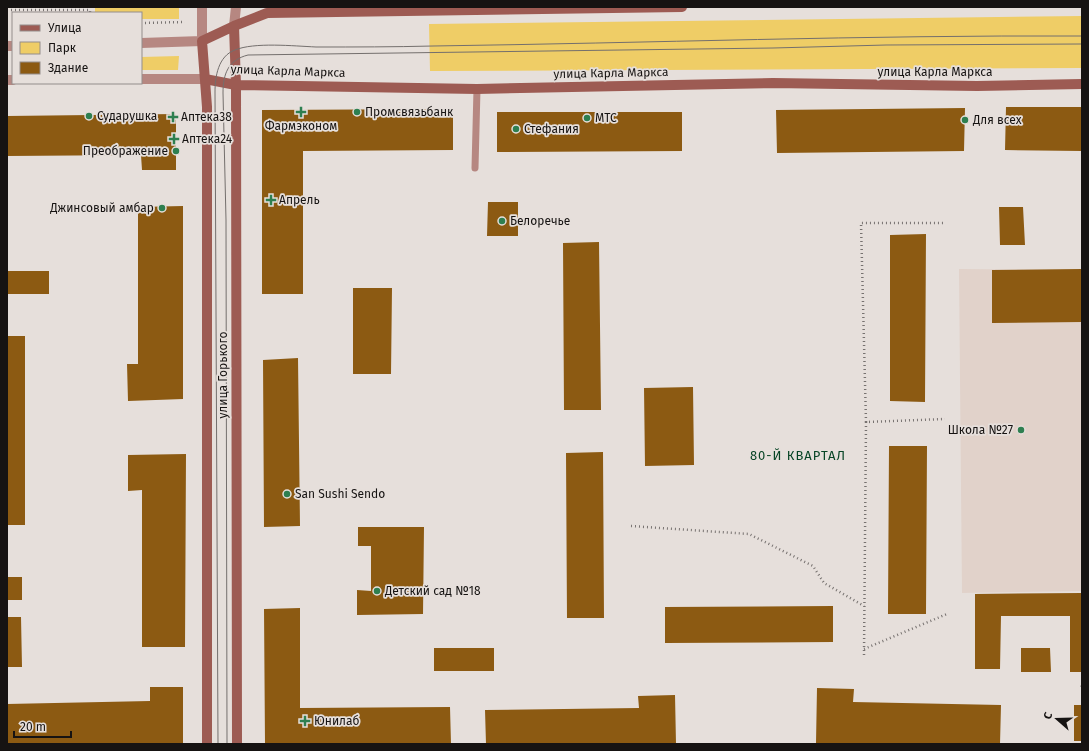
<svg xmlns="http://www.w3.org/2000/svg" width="1089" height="751" viewBox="0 0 1089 751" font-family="'Fira Sans',sans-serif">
  <rect width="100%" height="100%" fill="#e6dfdb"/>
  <!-- built -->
  <path fill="#e1d2ca" d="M 959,269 L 1082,270 L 1082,591 L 962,593 Z"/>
  <!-- green -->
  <path fill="#efcd66" d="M 95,7 L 179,7 L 179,19 L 141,19 L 141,13 L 95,13 Z
    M 1082,16 L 1082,68 L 430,71 L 429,24 Z
    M 179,56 L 178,70 L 141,70 L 141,57 Z"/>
  <!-- building -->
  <path fill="#8c5a12" d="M 1006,107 L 1082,107 L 1082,151 L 1005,150 Z
    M 965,108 L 964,151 L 777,153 L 776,110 Z
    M 453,109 L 453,150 L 303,151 L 303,294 L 262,294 L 262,110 Z
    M 497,112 L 682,112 L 682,151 L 497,152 Z
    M 176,114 L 176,170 L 142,170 L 141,155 L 7,156 L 7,116 Z
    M 488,202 L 518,202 L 518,236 L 487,236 Z
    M 183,206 L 183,399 L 128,401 L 127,364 L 138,364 L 138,207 Z
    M 999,207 L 1023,207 L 1025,245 L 1000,245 Z
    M 926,234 L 925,402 L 890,401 L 890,235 Z
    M 599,242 L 601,410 L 564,410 L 563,243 Z
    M 1082,269 L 1082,322 L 992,323 L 992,270 Z
    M 7,271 L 49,271 L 49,294 L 7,294 Z
    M 353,288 L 392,288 L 391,374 L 353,374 Z
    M 7,336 L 25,336 L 25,525 L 7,525 Z
    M 298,358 L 300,526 L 264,527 L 263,360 Z
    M 693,387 L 694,465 L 645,466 L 644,388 Z
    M 889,446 L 927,446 L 926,614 L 888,614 Z
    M 603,452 L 604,618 L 567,618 L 566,453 Z
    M 186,454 L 185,647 L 142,647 L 142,490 L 128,491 L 128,455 Z
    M 358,527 L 424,527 L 423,614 L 357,615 L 357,590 L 371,591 L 371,546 L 358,546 Z
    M 7,577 L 22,577 L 22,600 L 7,600 Z
    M 1082,593 L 1082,672 L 1070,672 L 1070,616 L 1001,616 L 1000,669 L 975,669 L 975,594 Z
    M 833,606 L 833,642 L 665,643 L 665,607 Z
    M 300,608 L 300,708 L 450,707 L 451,744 L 265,744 L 264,609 Z
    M 7,617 L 21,617 L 22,667 L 7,667 Z
    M 434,648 L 494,648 L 494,671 L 434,671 Z
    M 1021,648 L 1050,648 L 1051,672 L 1021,672 Z
    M 150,687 L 183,687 L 183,744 L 7,744 L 7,704 L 150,701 Z
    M 817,688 L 854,689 L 853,702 L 1001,705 L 1000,744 L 816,743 Z
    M 675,695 L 676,744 L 486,744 L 485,710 L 639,708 L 638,696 Z
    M 1074,705 L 1082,705 L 1082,741 L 1074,741 Z"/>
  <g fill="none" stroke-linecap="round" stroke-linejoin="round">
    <!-- path -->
    <path stroke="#777270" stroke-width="2.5" stroke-dasharray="1 3" stroke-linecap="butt" d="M 7,10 L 90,10 L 90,13
      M 141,23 L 185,22
      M 866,422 L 861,223 L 943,223
      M 631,526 L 749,534 L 813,566 L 824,583 L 864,606
      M 864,649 L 947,614
      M 864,655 L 866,422 L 945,419
      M 1081,687 L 1082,686"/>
    <!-- service -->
    <path stroke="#b68781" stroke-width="7" d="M 475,168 L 477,89"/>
    <!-- tertiary -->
    <path stroke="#b68781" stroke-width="10" d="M 234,26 L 236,7
      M 141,43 L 202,41 L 202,7
      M 7,46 L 13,46
      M 141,79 L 205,79
      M 7,80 L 13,80"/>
    <!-- secondary -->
    <path stroke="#9d5b53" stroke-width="10" d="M 234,26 L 236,85 L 237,744
      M 205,79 L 236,85 L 477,89 L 773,83 L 977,86 L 1082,84
      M 207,744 L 207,107 L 202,41 L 234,26 L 267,13 L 682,7"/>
    <!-- tram -->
    <path stroke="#746f6d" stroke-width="1" d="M 218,744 L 215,92 C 215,77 218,56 235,50 C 254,42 294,46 316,47 C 355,47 394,47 433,46 C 649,43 866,35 1082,36
      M 227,744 L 226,220 L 223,93 C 223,74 228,60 248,55 L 773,48 L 886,45 L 1082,44"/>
  </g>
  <!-- markers -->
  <g fill="#2e7f50" stroke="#e6dfdb" stroke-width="1.5">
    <path d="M299 106h4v4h4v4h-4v4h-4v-4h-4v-4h4z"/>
    <circle cx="357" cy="112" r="4"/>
    <circle cx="89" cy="116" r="4"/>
    <path d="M171 111h4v4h4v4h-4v4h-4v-4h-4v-4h4z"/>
    <circle cx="587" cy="118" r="4"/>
    <circle cx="965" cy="120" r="4"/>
    <circle cx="516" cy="129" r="4"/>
    <path d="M172 133h4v4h4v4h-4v4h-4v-4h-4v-4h4z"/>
    <circle cx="176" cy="151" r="4"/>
    <path d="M269 194h4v4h4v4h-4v4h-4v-4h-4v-4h4z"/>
    <circle cx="162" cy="208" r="4"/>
    <circle cx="502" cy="221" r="4"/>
    <circle cx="1021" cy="430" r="4"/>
    <circle cx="287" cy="494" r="4"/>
    <circle cx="377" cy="591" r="4"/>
    <path d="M303 715h4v4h4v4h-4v4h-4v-4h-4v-4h4z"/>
  </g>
  <g text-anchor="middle" stroke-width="3.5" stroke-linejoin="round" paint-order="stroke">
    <!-- street labels -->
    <g font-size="12" fill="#161312" stroke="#e6dfdb">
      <text transform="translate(288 71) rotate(2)" y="4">улица Карла Маркса</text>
      <text x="935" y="76">улица Карла Маркса</text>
      <text transform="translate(611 73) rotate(-1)" y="4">улица Карла Маркса</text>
      <text transform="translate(223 375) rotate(-90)" y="4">улица Горького</text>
    </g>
    <!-- poi labels -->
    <g font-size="12" fill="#161312" stroke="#e6dfdb" text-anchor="start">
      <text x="365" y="116">Промсвязьбанк</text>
      <text x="97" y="120">Сударушка</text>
      <text x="181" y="121">Аптека38</text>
      <text x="595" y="122">МТС</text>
      <text x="973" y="124">Для всех</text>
      <text x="301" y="130" text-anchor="middle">Фармэконом</text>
      <text x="524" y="133">Стефания</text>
      <text x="182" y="143">Аптека24</text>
      <text x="168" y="155" text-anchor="end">Преображение</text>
      <text x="279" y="204">Апрель</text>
      <text x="154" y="212" text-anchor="end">Джинсовый амбар</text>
      <text x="510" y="225">Белоречье</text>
      <text x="1013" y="434" text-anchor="end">Школа №27</text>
      <text x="295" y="498">San Sushi Sendo</text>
      <text x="385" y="595">Детский сад №18</text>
      <text x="314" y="725">Юнилаб</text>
    </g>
    <!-- neighbourhood labels -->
    <g font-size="13" letter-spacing="1" fill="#074425" stroke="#e6dfdb">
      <text x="798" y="460">80-Й КВАРТАЛ</text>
    </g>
  </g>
  <!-- border -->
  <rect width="1089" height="751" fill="none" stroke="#161312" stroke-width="16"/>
  <!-- legend -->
  <rect x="12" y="12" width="130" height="72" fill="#e6dfdb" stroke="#938d8b"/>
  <rect x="20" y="25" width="20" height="6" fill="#9d5b53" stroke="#938d8b"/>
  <text x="48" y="32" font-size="12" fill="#161312">Улица</text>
  <rect x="20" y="42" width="20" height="12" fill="#efcd66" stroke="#938d8b"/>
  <text x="48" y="52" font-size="12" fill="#161312">Парк</text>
  <rect x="20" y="62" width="20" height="12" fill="#8c5a12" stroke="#938d8b"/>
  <text x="48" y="72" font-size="12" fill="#161312">Здание</text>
  <!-- north arrow -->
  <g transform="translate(1057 719) rotate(290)" stroke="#e6dfdb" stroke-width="3" paint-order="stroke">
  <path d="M0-3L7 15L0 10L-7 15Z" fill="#161312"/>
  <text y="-6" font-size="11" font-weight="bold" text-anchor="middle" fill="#161312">С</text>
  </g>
  <!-- scale -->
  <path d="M14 731v6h57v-6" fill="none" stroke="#161312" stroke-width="2"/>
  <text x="20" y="731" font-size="12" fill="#161312" stroke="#e6dfdb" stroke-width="3" paint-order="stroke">20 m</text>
</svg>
